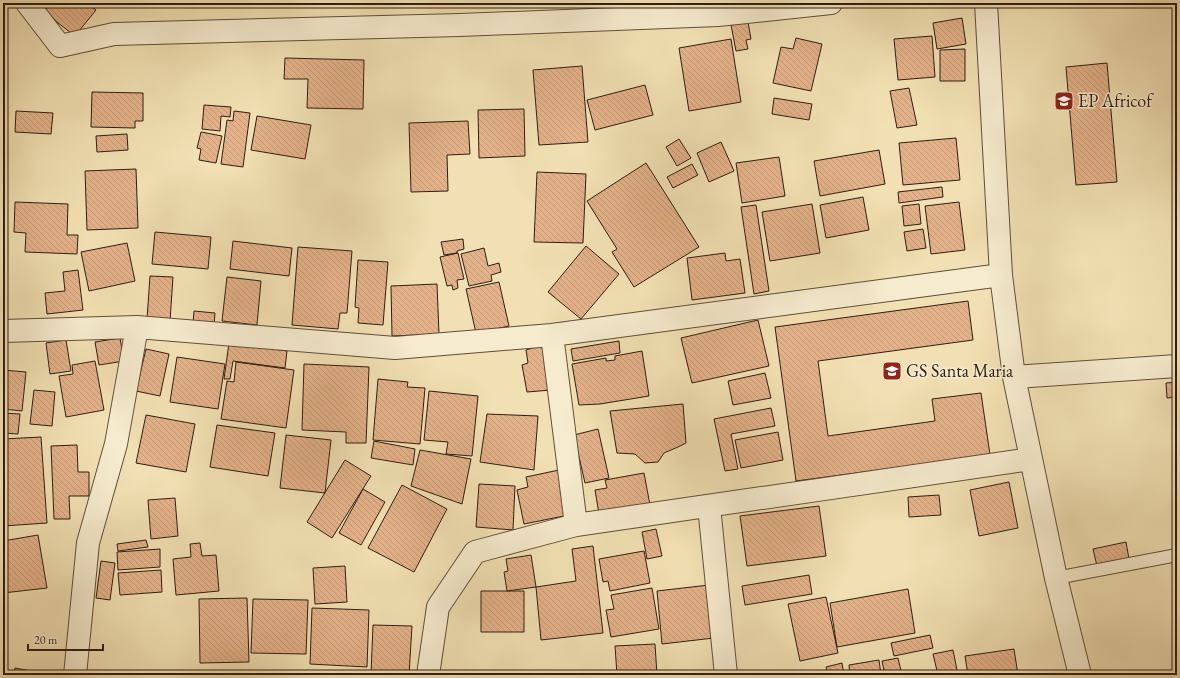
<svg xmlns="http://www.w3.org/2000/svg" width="1180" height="678" viewBox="0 0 1180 678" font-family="'EB Garamond',serif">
  <defs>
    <pattern id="building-back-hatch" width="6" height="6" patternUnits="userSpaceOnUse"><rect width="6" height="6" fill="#e4b28a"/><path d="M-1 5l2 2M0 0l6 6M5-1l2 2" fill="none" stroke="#c49976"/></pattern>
  </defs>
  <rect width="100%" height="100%" fill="#f1e0b3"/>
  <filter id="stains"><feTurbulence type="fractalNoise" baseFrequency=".005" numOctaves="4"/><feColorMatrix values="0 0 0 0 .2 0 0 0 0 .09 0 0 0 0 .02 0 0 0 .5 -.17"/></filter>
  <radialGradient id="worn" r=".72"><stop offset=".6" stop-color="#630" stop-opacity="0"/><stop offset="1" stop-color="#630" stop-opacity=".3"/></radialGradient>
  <!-- building -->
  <path fill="url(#building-back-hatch)" stroke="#301d12" d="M 51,3 L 87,3 L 96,10 L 75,36 L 44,12 Z
    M 223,3 L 244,3 L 243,7 Z
    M 395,3 L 429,3 L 429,5 L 395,4 Z
    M 962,18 L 966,44 L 937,49 L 933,23 Z
    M 748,22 L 751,39 L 746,40 L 748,49 L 736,51 L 731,25 Z
    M 932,36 L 935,77 L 898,80 L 894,39 Z
    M 796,38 L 822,44 L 811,91 L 773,83 L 781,47 L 793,49 Z
    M 731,39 L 741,102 L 689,111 L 679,48 Z
    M 965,49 L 965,81 L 940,81 L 940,50 Z
    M 285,58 L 364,60 L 363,109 L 307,108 L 308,79 L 284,79 Z
    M 1107,63 L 1117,182 L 1076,185 L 1066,67 Z
    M 582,66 L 588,142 L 539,145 L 533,70 Z
    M 645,85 L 653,115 L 595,130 L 587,100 Z
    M 909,88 L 917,125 L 897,128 L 890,91 Z
    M 92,92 L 143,93 L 143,121 L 135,121 L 135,128 L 91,127 Z
    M 774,98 L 812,104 L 809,120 L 772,114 Z
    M 204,105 L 231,107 L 230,117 L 221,116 L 220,131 L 202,129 Z
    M 524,109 L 525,156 L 479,158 L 478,110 Z
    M 16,111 L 53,113 L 51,134 L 15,132 Z
    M 234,111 L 250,113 L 243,167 L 221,164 L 227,120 L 233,121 Z
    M 257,116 L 311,125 L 305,159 L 251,150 Z
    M 468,121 L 470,154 L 447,155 L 448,191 L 411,192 L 409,123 Z
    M 201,132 L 222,136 L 216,163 L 199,160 L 201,149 L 197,148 Z
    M 127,134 L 128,150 L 97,152 L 96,136 Z
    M 956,138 L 960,180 L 903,185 L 899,143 Z
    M 679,139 L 691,158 L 677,166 L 666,147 Z
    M 721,142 L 734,171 L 709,182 L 697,153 Z
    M 879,150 L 885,184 L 820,196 L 814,161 Z
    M 779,157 L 785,196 L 742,203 L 736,163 Z
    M 646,163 L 699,247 L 634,287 L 612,252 L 617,249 L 587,201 Z
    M 692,164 L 698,175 L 673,188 L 667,177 Z
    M 136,169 L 138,228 L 87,230 L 85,171 Z
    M 537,172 L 586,174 L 583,243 L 534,242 Z
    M 942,187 L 943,197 L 899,203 L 898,192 Z
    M 863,197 L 869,230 L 826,238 L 820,205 Z
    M 15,202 L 68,204 L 67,235 L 78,235 L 77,254 L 25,252 L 26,233 L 14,232 Z
    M 959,202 L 965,250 L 931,254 L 925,206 Z
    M 812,204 L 820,253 L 770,261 L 762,212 Z
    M 919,204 L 921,224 L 904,226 L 902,206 Z
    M 756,205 L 769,291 L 754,294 L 741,207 Z
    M 923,229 L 926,248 L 907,251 L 904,232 Z
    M 155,232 L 211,237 L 208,269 L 152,264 Z
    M 463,239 L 464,249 L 457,251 L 457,253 L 444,255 L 441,242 Z
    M 233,241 L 292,248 L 289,276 L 230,269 Z
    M 127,243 L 135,281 L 89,291 L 81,252 Z
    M 586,246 L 619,274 L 581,319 L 548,292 Z
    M 298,247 L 352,251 L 347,313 L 340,313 L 338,329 L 292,325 Z
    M 484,248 L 488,266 L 499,263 L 501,272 L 491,275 L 492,281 L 469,286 L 461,254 Z
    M 458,253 L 464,279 L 457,280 L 458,288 L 453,290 L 452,285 L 447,286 L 440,257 Z
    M 725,253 L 726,261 L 740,259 L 745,293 L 692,300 L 687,258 Z
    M 358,260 L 388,262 L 383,325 L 358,323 L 359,308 L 355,307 Z
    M 78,270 L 83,310 L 47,314 L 45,293 L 65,291 L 63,272 Z
    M 150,276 L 173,277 L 170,321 L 147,319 Z
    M 227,277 L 261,281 L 257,325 L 222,321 Z
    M 499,282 L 509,326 L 476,333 L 466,289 Z
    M 437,284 L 439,334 L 392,336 L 391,286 Z
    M 968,301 L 973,340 L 818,361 L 828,436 L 935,421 L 932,399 L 981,393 L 990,455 L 796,481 L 775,327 Z
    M 194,311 L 215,313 L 214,325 L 193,323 Z
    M 758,320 L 769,366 L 692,383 L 681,338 Z
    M 120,338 L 124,361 L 99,365 L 95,342 Z
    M 66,340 L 71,371 L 50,374 L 46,343 Z
    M 619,341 L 620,353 L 573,361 L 571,349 Z
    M 229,343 L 287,351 L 285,368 L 233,361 L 230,379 L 224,379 Z
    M 545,344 L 551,390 L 527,392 L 522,365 L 528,363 L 526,350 Z
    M 146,349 L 169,354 L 160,396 L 136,391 Z
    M 642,351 L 649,396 L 600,404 L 579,405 L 572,364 L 606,358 L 606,361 L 615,360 L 615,356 Z
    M 177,357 L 225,364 L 218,409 L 170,402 Z
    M 95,361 L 104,410 L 66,417 L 59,376 L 73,374 L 72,365 Z
    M 236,362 L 294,370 L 286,428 L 221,419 L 227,381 L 234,382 Z
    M 304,364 L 369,367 L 366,443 L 346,443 L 346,432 L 302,430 Z
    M 3,370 L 26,372 L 22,411 L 3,409 Z
    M 765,373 L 771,398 L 733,405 L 728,381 Z
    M 378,379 L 408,382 L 407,387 L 425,388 L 420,444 L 373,440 Z
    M 1177,382 L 1177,397 L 1167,398 L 1166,383 Z
    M 34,390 L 55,392 L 52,426 L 30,424 Z
    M 429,391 L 478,396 L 472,456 L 446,454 L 448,442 L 424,440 Z
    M 683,404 L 686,443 L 678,447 L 664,453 L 658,462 L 645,463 L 635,454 L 617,453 L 610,411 Z
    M 771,408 L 775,426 L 731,434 L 738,469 L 725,471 L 714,419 Z
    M 3,413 L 20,414 L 18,434 L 3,433 Z
    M 487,414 L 538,416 L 534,470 L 480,462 Z
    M 146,415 L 195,424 L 186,472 L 136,463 Z
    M 217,425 L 275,433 L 268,476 L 210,467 Z
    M 598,429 L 609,478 L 585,483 L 574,435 Z
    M 778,432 L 783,460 L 741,468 L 735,440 Z
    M 286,435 L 331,440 L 325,493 L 280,488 Z
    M 41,437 L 47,523 L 3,526 L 3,439 Z
    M 374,441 L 415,449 L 413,465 L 371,458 Z
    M 77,445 L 78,472 L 89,472 L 89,496 L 69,496 L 70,519 L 54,519 L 51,446 Z
    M 420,450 L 471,459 L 462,504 L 411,486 Z
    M 345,460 L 371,476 L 332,538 L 307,522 Z
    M 559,470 L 569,515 L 524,524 L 517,490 L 528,487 L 526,477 Z
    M 644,473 L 650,505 L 599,514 L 595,490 L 607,488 L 605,480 Z
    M 1009,482 L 1018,528 L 979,536 L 970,490 Z
    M 479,484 L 515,486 L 513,530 L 476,527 Z
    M 402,485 L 447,509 L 414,572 L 368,548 Z
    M 363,489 L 385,502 L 361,545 L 339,533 Z
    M 939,495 L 941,515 L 909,517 L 908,497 Z
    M 175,498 L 178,536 L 151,539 L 148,500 Z
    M 819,506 L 826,556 L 747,566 L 740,516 Z
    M 656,529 L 662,556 L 647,559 L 642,532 Z
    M 38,535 L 47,588 L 3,593 L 3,541 Z
    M 146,540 L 148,547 L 118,551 L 117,544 Z
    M 1126,542 L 1129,559 L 1097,566 L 1093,549 Z
    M 200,543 L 202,556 L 216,555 L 219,591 L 176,595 L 173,559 L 191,557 L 190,544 Z
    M 593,546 L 603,633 L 541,640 L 536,587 L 576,581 L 572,549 Z
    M 160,549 L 160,567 L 118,570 L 117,552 Z
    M 644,551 L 650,583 L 610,591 L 608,581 L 603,582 L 599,559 Z
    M 531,555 L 536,587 L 507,591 L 504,572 L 508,571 L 506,559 Z
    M 101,561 L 115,563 L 110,600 L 96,598 Z
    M 345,566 L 347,602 L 315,604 L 313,568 Z
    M 161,570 L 162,592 L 120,595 L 118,573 Z
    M 809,575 L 812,594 L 745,605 L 742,586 Z
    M 709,585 L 714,638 L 662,644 L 657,591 Z
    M 652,588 L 659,629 L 611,637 L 606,610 L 614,609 L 611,595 Z
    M 908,589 L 915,633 L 837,647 L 830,603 Z
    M 481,591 L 524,591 L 524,632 L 481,632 Z
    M 826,597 L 838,653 L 800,661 L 788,604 Z
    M 247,598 L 249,662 L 200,663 L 199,599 Z
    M 253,599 L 308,600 L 306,654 L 251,653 Z
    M 312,608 L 369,610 L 367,667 L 310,664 Z
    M 373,625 L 412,626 L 409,675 L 371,674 Z
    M 930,635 L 933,648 L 894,656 L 891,643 Z
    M 655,644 L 657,675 L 617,675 L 615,646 Z
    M 1014,649 L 1018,675 L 968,675 L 965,656 Z
    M 953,650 L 958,675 L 938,675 L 933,654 Z
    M 898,658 L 902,675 L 885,675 L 882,661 Z
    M 879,660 L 881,675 L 850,675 L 849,665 Z
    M 842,663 L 844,675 L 828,675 L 826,667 Z
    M 15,668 L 52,675 L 13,675 Z
    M 824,671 L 825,675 L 801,675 Z"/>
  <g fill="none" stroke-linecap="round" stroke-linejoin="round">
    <!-- lane casing -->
    <g stroke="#604e3a" stroke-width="14">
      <path id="lane" d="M 1056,578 L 1177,555"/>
    </g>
    <!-- street casing -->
    <g stroke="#604e3a" stroke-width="24">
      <path id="street" d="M 27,3 L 60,46 L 114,34 L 460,25 L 718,15 L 831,3
        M 986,3 L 1001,275 L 1014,377 L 1056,578 L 1080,675
        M 3,331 L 137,327 L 395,348 L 552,335 L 1001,275
        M 552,335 L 576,525
        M 1014,377 L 1177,366
        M 709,506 L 726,675
        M 75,675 L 88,543 L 116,444 L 137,327
        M 428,675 L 438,607 L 475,552 L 576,525 L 1031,459"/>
    </g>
    <!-- lane -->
    <use href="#lane" stroke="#f6ebce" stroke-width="12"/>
    <!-- street -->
    <use href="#street" stroke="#f6ebce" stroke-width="22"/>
  </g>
  <!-- icons -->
  <defs>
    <g id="school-square" transform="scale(1)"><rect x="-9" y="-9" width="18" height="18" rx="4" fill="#8f2418" stroke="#f6ebce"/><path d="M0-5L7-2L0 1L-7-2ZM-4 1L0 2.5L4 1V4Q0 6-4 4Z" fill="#fff"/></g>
  </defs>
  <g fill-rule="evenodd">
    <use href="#school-square" x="1064" y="101"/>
    <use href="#school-square" x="892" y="371"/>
  </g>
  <g text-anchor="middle" stroke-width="3" stroke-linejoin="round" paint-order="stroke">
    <!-- poi labels -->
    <g font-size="18" fill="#301d12" stroke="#f6ebce" text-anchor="start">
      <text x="1078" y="107">EP Africof</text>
      <text x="906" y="377">GS Santa Maria</text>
    </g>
  </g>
  <!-- margin -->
  <rect width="1180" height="678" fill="none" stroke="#f1e0b3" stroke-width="16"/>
  <rect x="4" y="4" width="1172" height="670" fill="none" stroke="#301d12" stroke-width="2"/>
  <rect x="8" y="8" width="1164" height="662" fill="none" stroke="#301d12"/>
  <!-- scale -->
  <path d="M28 644v6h75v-6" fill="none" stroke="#301d12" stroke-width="2"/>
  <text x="34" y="644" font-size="12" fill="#301d12" stroke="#f6ebce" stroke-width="3" paint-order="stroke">20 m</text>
  <rect width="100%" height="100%" filter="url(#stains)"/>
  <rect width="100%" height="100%" fill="url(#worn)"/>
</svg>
